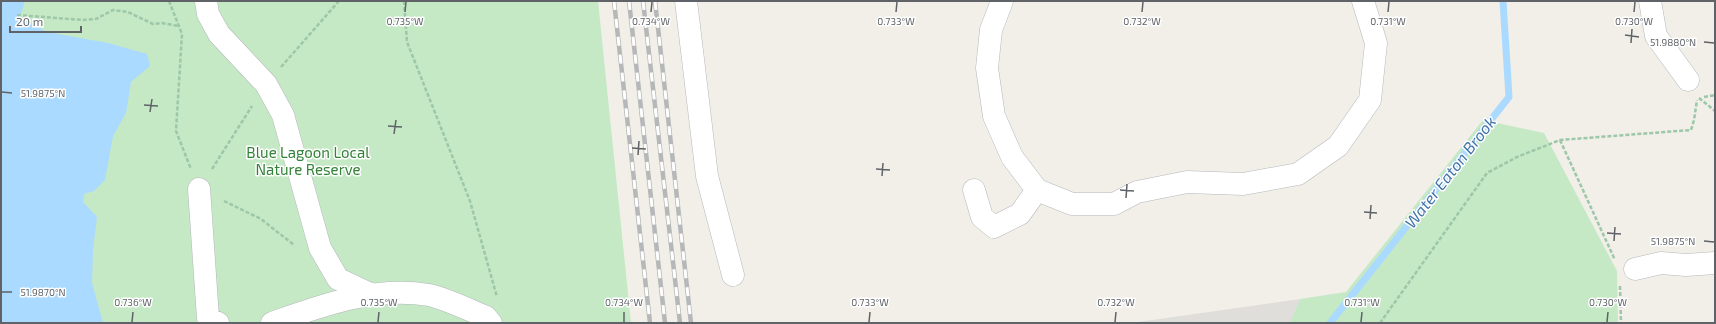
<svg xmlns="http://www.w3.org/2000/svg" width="1716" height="324" viewBox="0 0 1716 324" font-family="'Exo 2',sans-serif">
  <rect width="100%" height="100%" fill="#f1efe8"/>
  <!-- industrial -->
  <path fill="#e0deda" d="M 1300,299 L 1291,323 L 1131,323 Z"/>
  <!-- green -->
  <path fill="#c5e8c5" d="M 1,1 L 598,1 L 631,323 L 1,323 Z
    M 1483,120 L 1544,133 L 1617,271 L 1618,323 L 1290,323 L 1300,299 L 1346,292 Z"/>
  <!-- water -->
  <path fill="#aadaff" d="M 1,1 L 25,1 L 20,17 L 47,32 L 108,43 L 147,54 L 150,66 L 131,82 L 126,113 L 113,136 L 105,180 L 94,191 L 84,194 L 83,202 L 97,217 L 93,250 L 92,283 L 103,323 L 1,323 Z"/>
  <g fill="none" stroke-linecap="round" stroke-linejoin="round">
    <!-- stream -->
    <path stroke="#aadaff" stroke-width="7" d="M 1330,323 L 1509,97 L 1503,1"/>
    <!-- minor casing -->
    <g stroke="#b5b8bc" stroke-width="23">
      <path id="minor" d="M 206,1 L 208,14 L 219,34 L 266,84 L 283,115 L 320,248 L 338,279 L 372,295
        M 686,1 L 707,176 L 733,275
        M 1002,1 L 991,30 L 987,68 L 994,116 L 1012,157 L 1037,190 L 1072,204 L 1114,204 L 1137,192 L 1187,182 L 1243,184 L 1298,174 L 1338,146 L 1370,100 L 1376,43 L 1363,1
        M 1650,1 L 1656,36 L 1688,80
        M 199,189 L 208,318 L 218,323
        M 974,190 L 982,217 L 994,227 L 1020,214 L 1037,190
        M 1635,269 L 1661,263 L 1686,265 L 1715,263
        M 272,323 C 323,305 374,286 429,295 C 447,299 469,310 486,317 L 491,323"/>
    </g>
    <!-- path -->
    <path stroke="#9cc7a9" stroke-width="2.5" stroke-dasharray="4 2" stroke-linecap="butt" d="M 169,1 L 182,34 L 176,131 L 191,169
      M 404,1 L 407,42 L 470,201 L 497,297
      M 17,15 L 83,20 L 96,19 L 113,10 L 128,12 L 153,24 L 162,23 L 178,26
      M 281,67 L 339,1
      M 1704,97 L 1715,95
      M 1699,98 L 1715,111
      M 1560,140 L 1615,260
      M 212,169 L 252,106
      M 224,201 L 261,219 L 294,245
      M 1620,286 L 1621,323
      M 1380,323 L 1487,173 L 1517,157 L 1560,140 L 1691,130 L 1694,120 L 1697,100"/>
    <!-- minor -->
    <use href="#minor" stroke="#fff" stroke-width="22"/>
    <!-- rail casing -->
    <g stroke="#b6b7b8" stroke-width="4.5">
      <path id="rail" d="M 614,1 L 650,323
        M 629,1 L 665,323
        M 643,1 L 680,323
        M 655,1 L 691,323"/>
    </g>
    <!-- rail -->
    <use href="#rail" stroke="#fff" stroke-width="3" stroke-dasharray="9" stroke-linecap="butt"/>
  </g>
  <!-- ticks -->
  <path fill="none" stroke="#5f6368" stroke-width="1.5" d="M 405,12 L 406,2M 651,12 L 652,2M 896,12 L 897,2M 1142,12 L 1143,2M 1388,12 L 1389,2M 1634,12 L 1635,2M 1625,35 L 1639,37M 1704,42 L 1714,43M 1631,43 L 1632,29M 2,92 L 12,93M 144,105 L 158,106M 150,112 L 152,99M 388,126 L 402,127M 394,134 L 396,120M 632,148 L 646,149M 638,155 L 639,141M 876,169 L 890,170M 882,176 L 883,163M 1120,190 L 1134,191M 1126,198 L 1127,184M 1364,212 L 1377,213M 1370,219 L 1371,205M 1607,233 L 1621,234M 1614,241 L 1615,227M 1704,241 L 1714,242M 2,292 L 12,292M 132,322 L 133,312M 378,322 L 379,312M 624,322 L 624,312M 869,322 L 870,312M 1115,322 L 1116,312M 1361,322 L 1362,312M 1607,322 L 1608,312"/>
  <g text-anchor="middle" stroke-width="3" stroke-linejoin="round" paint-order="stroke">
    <!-- park labels -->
    <g font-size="15" fill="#348238" stroke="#fff">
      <text x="308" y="158">Blue Lagoon Local<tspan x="308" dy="17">Nature Reserve</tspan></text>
    </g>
    <!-- water labels -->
    <g font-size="16" font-style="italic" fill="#4174aa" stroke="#fff">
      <text transform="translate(1450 172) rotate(-52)" y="6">Water Eaton Brook</text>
    </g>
  </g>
  <g font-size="10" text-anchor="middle" fill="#5f6368" stroke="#fff" stroke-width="3" stroke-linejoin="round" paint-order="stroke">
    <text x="405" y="25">0.735°W</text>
    <text x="651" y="25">0.734°W</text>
    <text x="896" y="25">0.733°W</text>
    <text x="1142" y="25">0.732°W</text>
    <text x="1388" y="25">0.731°W</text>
    <text x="1634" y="25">0.730°W</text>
    <text x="1673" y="46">51.9880°N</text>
    <text x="43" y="97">51.9875°N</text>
    <text x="1673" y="245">51.9875°N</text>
    <text x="43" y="296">51.9870°N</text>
    <text x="133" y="306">0.736°W</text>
    <text x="379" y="306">0.735°W</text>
    <text x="624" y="306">0.734°W</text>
    <text x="870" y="306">0.733°W</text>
    <text x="1116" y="306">0.732°W</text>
    <text x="1362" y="306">0.731°W</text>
    <text x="1608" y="306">0.730°W</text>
  </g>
  <!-- border -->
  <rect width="1716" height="324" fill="none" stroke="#5f6368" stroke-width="4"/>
  <!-- scale -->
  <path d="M10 26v6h71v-6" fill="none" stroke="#5f6368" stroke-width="2"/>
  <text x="16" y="26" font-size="12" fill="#5f6368" stroke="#ffffff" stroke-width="3" paint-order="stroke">20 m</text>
</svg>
